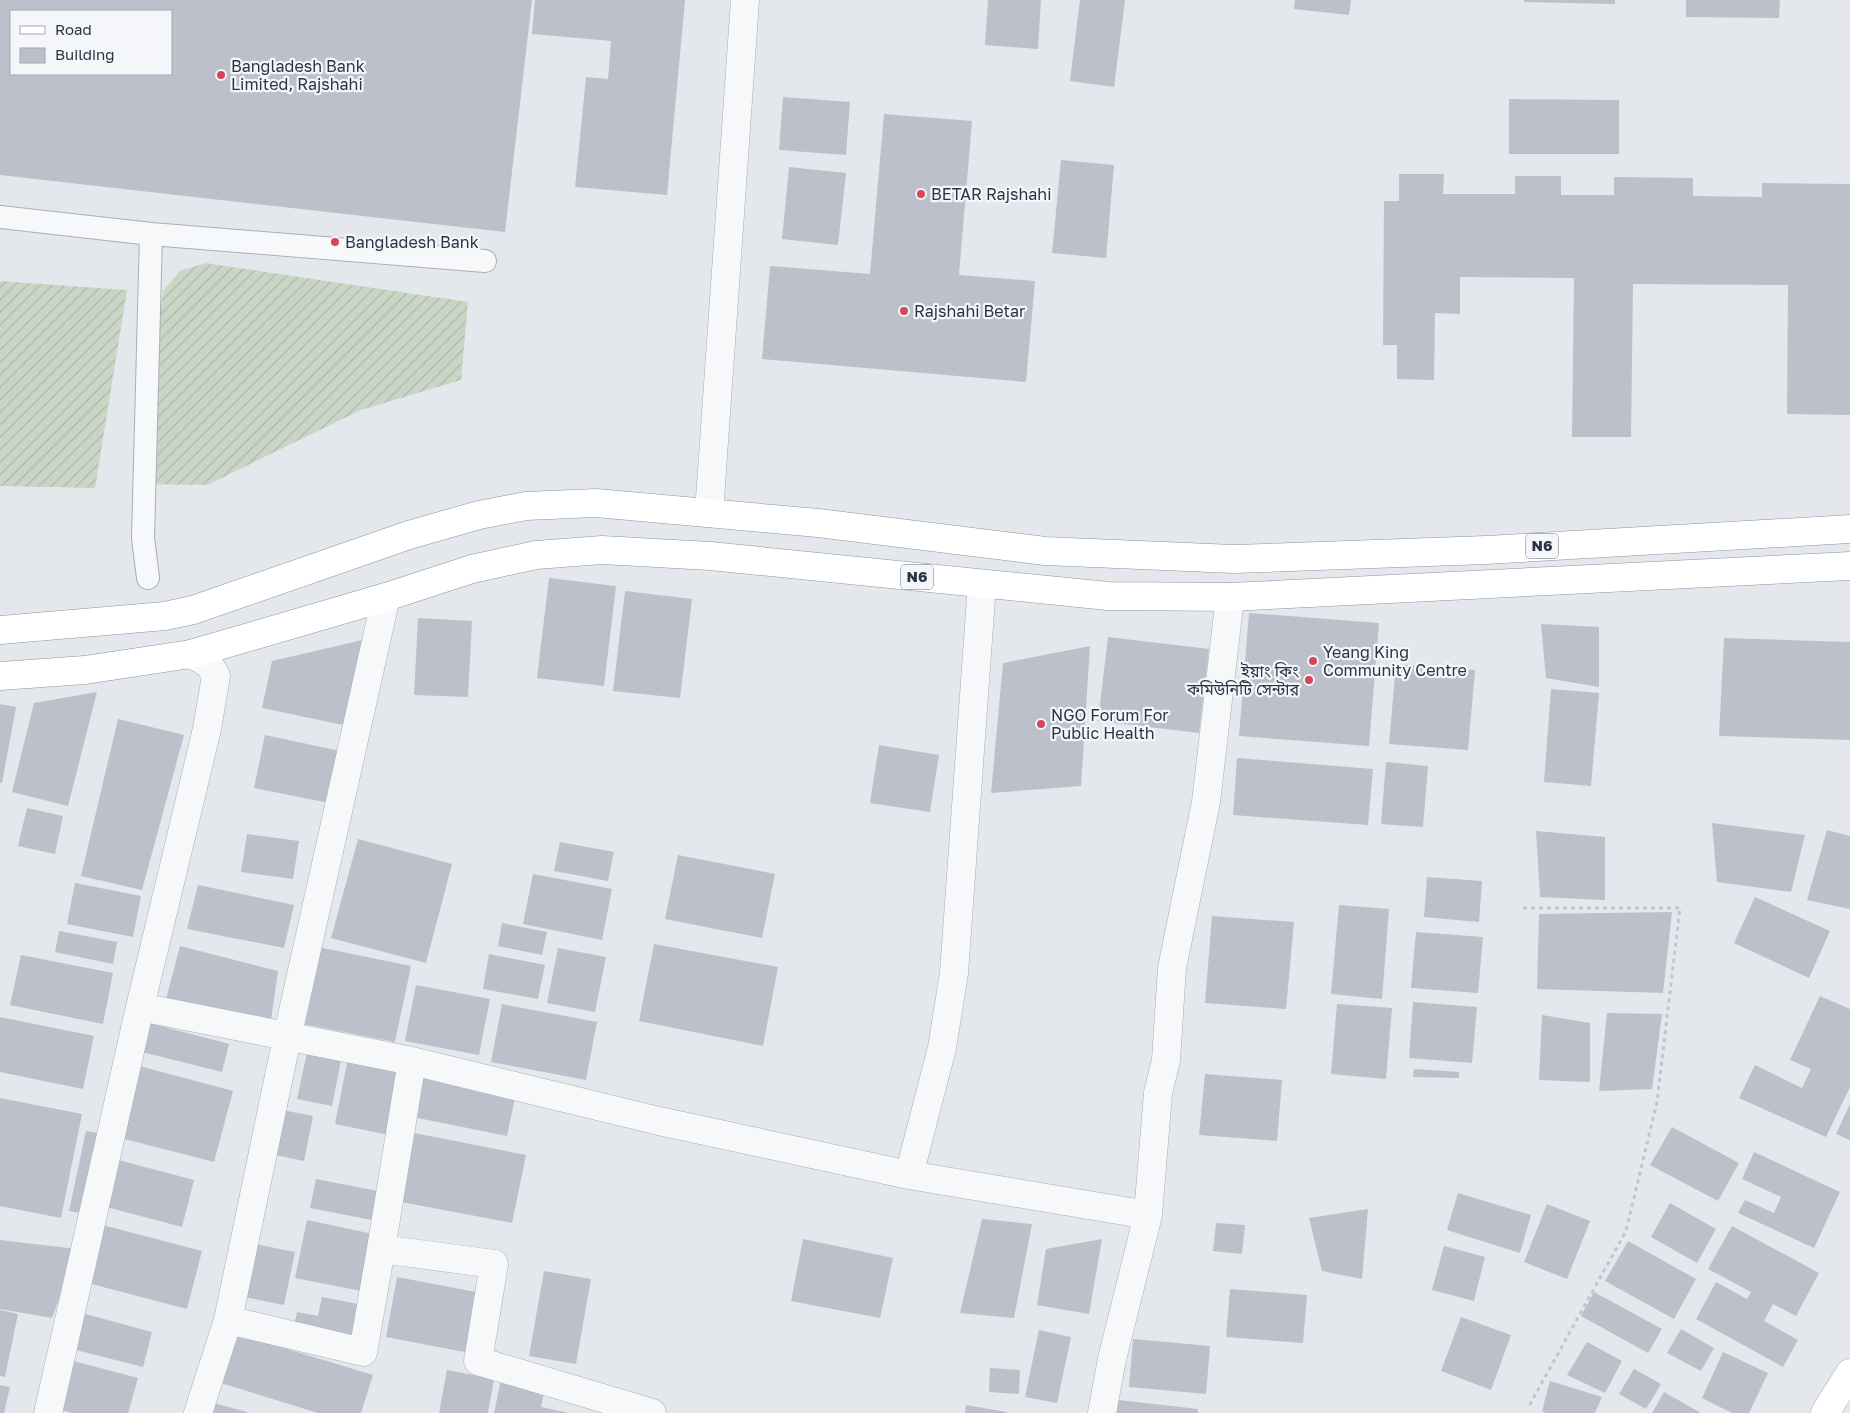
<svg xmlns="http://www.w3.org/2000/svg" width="1850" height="1413" viewBox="0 0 1850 1413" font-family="'Golos Text','Noto Sans Bengali',sans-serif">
  <defs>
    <pattern id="garden-furrows" width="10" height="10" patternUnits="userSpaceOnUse" patternTransform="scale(1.25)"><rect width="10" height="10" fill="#c9d6c5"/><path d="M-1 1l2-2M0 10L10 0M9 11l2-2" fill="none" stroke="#adb8ab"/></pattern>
  </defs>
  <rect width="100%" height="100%" fill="#e4e7ec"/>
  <!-- garden -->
  <path fill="url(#garden-furrows)" d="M 206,263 L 468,302 L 461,380 L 361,410 L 207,485 L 137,484 L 163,291 L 180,271 Z
    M 0,281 L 127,290 L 95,488 L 0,486 Z"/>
  <!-- building -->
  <path fill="#bbc0ca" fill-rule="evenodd" d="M 0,0 L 532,0 L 505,232 L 0,175 ZM 11,11 L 171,11 L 171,74 L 11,74 Z
    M 535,0 L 685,0 L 667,195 L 575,187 L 586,77 L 608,79 L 611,41 L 532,34 Z
    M 988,0 L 1041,0 L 1038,49 L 985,45 Z
    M 1080,0 L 1125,0 L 1114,87 L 1070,81 Z
    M 1295,0 L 1351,0 L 1349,15 L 1294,9 Z
    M 1524,0 L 1615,0 L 1615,4 L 1524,2 Z
    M 1686,0 L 1780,0 L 1779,18 L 1686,17 Z
    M 783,97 L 850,102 L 846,155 L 779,150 Z
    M 1509,99 L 1619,100 L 1619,154 L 1509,154 Z
    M 884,114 L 972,121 L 959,275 L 1035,281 L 1026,382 L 762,359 L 770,266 L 870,274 Z
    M 1061,160 L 1114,165 L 1106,258 L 1052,253 Z
    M 789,167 L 846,173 L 838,245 L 782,239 Z
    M 1399,174 L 1444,174 L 1443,194 L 1515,194 L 1515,176 L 1561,176 L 1561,195 L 1614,195 L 1614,177 L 1693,178 L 1693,196 L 1762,197 L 1762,183 L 1850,184 L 1850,415 L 1787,414 L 1788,285 L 1633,284 L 1631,437 L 1572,437 L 1574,278 L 1460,277 L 1460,314 L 1435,313 L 1434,380 L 1397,379 L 1397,345 L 1383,345 L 1384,201 L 1399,201 Z
    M 549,578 L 616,586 L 604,686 L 537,678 Z
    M 625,591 L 692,599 L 680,698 L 613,691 Z
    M 1249,613 L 1379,623 L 1369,746 L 1239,736 Z
    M 418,618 L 472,621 L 468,697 L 414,695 Z
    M 1541,624 L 1599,627 L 1599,687 L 1546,678 Z
    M 1108,637 L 1209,649 L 1199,733 L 1098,721 Z
    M 1724,638 L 1850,642 L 1850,740 L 1719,736 Z
    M 367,639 L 353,727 L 262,708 L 272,661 Z
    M 1090,646 L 1081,786 L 991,793 L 1003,663 Z
    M 1396,664 L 1475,670 L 1468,750 L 1389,744 Z
    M 1551,689 L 1599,693 L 1591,786 L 1544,782 Z
    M 97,692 L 68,806 L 12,792 L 34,703 Z
    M 0,704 L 16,707 L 2,783 L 0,783 Z
    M 118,719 L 184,735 L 142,890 L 81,876 Z
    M 265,735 L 340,751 L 329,803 L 254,788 Z
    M 879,745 L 939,755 L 930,812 L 870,803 Z
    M 1237,758 L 1373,769 L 1368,825 L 1233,815 Z
    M 1386,762 L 1428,766 L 1423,827 L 1381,824 Z
    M 27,808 L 63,816 L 55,854 L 18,846 Z
    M 1712,823 L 1805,835 L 1791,892 L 1717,882 Z
    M 1827,830 L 1850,836 L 1850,909 L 1807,900 Z
    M 1536,831 L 1605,837 L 1605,900 L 1540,897 Z
    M 247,834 L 299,841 L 293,879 L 241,872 Z
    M 358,839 L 452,864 L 426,963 L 331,938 Z
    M 560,842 L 614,852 L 608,881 L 554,871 Z
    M 678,855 L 775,874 L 762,938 L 665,919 Z
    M 533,874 L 612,889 L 602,940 L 523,924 Z
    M 1427,877 L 1482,881 L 1479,922 L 1424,917 Z
    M 75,883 L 141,896 L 133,937 L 67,924 Z
    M 198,885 L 294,905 L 284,948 L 187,929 Z
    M 1755,897 L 1830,931 L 1809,978 L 1734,943 Z
    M 1339,905 L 1389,909 L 1382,999 L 1331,994 Z
    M 1672,912 L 1663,993 L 1537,989 L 1539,914 Z
    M 1212,916 L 1294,922 L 1286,1009 L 1205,1003 Z
    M 502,923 L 547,932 L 542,955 L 498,946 Z
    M 59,931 L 117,942 L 113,964 L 55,952 Z
    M 1416,932 L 1483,937 L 1478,993 L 1411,988 Z
    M 654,944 L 778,967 L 763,1046 L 639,1021 Z
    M 180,946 L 278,971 L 271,1020 L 166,999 Z
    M 313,946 L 411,966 L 395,1042 L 298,1023 Z
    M 558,948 L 606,957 L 595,1012 L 547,1003 Z
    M 489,954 L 545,965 L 538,999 L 483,989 Z
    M 21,955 L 113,973 L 103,1024 L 10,1005 Z
    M 416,985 L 490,999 L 479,1055 L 405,1041 Z
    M 1820,996 L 1850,1009 L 1850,1087 L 1826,1137 L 1739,1098 L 1755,1065 L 1802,1088 L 1811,1069 L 1790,1060 Z
    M 1413,1002 L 1477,1007 L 1472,1063 L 1409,1058 Z
    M 502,1004 L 597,1022 L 586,1080 L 491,1062 Z
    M 1337,1004 L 1392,1008 L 1386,1079 L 1331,1074 Z
    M 1607,1013 L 1662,1014 L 1652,1089 L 1599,1091 Z
    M 1542,1015 L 1590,1023 L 1590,1082 L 1539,1080 Z
    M 0,1017 L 94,1036 L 83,1089 L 0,1072 Z
    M 141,1021 L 229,1044 L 222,1072 L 134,1050 Z
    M 308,1048 L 342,1055 L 332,1106 L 297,1099 Z
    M 349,1053 L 404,1064 L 389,1135 L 335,1124 Z
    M 128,1063 L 233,1091 L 214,1162 L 109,1135 Z
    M 1414,1069 L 1459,1072 L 1459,1078 L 1413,1077 Z
    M 417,1074 L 516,1093 L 507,1136 L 408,1116 Z
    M 1205,1074 L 1282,1080 L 1277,1141 L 1199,1135 Z
    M 0,1098 L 82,1114 L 61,1218 L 0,1206 Z
    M 1850,1104 L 1850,1140 L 1836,1134 Z
    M 262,1106 L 313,1116 L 304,1161 L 252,1150 Z
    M 1672,1127 L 1739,1163 L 1718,1201 L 1650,1165 Z
    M 86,1131 L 102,1134 L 86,1214 L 69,1211 Z
    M 409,1132 L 526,1155 L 512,1223 L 396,1201 Z
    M 1754,1152 L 1840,1192 L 1814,1248 L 1738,1213 L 1745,1200 L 1774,1213 L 1781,1197 L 1742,1179 Z
    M 107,1157 L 194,1180 L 182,1227 L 95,1204 Z
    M 316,1179 L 383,1192 L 377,1221 L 310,1208 Z
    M 1458,1193 L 1531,1215 L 1520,1253 L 1447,1230 Z
    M 1670,1203 L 1716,1229 L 1697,1263 L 1651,1237 Z
    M 1547,1204 L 1590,1221 L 1567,1279 L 1524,1262 Z
    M 1368,1209 L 1362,1279 L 1322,1271 L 1309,1218 Z
    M 982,1219 L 1032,1224 L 1014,1318 L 960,1313 Z
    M 307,1220 L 373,1234 L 361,1291 L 295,1278 Z
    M 95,1223 L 202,1251 L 187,1309 L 80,1281 Z
    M 1216,1223 L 1245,1225 L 1242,1254 L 1213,1251 Z
    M 1732,1226 L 1819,1273 L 1796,1316 L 1773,1304 L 1764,1321 L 1798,1340 L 1783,1367 L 1696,1319 L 1716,1282 L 1747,1299 L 1751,1292 L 1708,1269 Z
    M 231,1239 L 295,1252 L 284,1305 L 220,1292 Z
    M 803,1239 L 893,1258 L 880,1318 L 791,1301 Z
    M 1102,1239 L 1089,1314 L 1037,1305 L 1046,1249 Z
    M 0,1240 L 77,1249 L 52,1318 L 0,1309 Z
    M 1628,1241 L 1696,1279 L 1674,1319 L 1605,1281 Z
    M 1444,1246 L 1485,1257 L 1474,1301 L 1432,1290 Z
    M 544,1271 L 591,1279 L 576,1364 L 529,1356 Z
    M 397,1277 L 481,1293 L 470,1353 L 386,1337 Z
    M 1230,1289 L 1307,1295 L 1303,1343 L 1226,1337 Z
    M 1594,1292 L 1662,1329 L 1648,1353 L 1581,1316 Z
    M 322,1297 L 363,1305 L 355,1342 L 293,1330 L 297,1312 L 318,1316 Z
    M 0,1310 L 18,1314 L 5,1377 L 0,1376 Z
    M 78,1312 L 152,1332 L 143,1367 L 68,1348 Z
    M 1461,1317 L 1511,1335 L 1491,1390 L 1441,1371 Z
    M 221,1329 L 373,1375 L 361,1413 L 318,1413 L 205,1378 Z
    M 1681,1329 L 1714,1348 L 1701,1371 L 1667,1353 Z
    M 1039,1330 L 1071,1337 L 1057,1403 L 1025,1397 Z
    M 1133,1339 L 1210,1346 L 1206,1394 L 1129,1387 Z
    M 1587,1342 L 1622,1361 L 1605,1393 L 1567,1375 Z
    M 1723,1352 L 1768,1373 L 1749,1413 L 1732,1413 L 1702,1398 Z
    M 62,1358 L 138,1378 L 128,1413 L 73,1413 L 48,1407 Z
    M 990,1368 L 1020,1370 L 1019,1394 L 989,1392 Z
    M 1634,1369 L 1661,1384 L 1646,1409 L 1619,1394 Z
    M 447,1370 L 494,1379 L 488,1413 L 439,1413 Z
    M 502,1375 L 546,1383 L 541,1407 L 568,1413 L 494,1413 Z
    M 1550,1381 L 1602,1397 L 1595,1413 L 1546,1413 L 1542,1411 Z
    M 0,1385 L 10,1387 L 4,1413 L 0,1413 Z
    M 1664,1392 L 1701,1413 L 1652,1413 Z
    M 202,1400 L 247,1412 L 247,1413 L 198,1413 Z
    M 1118,1400 L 1198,1409 L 1198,1413 L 1117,1413 Z
    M 966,1405 L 1007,1412 L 1007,1413 L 965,1413 Z"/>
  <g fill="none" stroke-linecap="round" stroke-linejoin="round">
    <!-- lane casing -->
    <g stroke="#a9aeb7" stroke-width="24">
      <path id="lane" d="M 0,217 L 151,234 L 485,261
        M 148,578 L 143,538 L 151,234"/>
    </g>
    <!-- street casing -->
    <g stroke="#a9aeb7" stroke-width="29">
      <path id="street" d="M 709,513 L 745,0
        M 140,1007 L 412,1061 L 659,1121 L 909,1175 L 1148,1215
        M 909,1175 L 942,1048 L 954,973 L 982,584
        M 381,1249 L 412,1061
        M 228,1320 L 363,1352 L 381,1249 L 494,1264 L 478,1361 L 652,1413
        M 48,1413 L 140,1007 L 207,729 L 216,676 L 209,664 L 191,654
        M 198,1413 L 228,1320 L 287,1038 L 386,597
        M 1102,1413 L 1112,1359 L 1148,1215 L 1158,1093 L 1166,1060 L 1172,968 L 1206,802 L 1230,597"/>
    </g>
    <!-- secondary casing -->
    <g stroke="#a9aeb7" stroke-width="29">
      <path id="secondary" d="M 1825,1413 L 1850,1373"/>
    </g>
    <!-- highway casing -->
    <g stroke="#8b94a3" stroke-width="29">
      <path id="highway" d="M 0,630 L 165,616 L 193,610 L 409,535 L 479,515 L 526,506 L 596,503 L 818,523 L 1045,551 L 1234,559 L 1486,550 L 1850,529
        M 0,676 L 85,670 L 191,654 L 386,597 L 472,569 L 536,555 L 602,550 L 710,556 L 1108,596 L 1230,597 L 1850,566"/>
    </g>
    <!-- path -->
    <path stroke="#c2c5cb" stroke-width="3" stroke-dasharray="4 4" stroke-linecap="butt" d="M 1523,908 L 1680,908 L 1657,1102 L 1626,1231 L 1529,1406"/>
    <!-- lane -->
    <use href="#lane" stroke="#f7f8fa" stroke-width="22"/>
    <!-- street -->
    <use href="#street" stroke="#f7f8fa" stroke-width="28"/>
    <!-- secondary -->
    <use href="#secondary" stroke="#fff" stroke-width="28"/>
    <!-- highway -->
    <use href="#highway" stroke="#fff" stroke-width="28"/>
  </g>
  <!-- markers -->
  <g fill="#d1495b" stroke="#f4f6f9" stroke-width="2">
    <circle cx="221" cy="75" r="5"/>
    <circle cx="921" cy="194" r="5"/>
    <circle cx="335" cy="242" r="5"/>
    <circle cx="904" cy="311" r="5"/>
    <circle cx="1313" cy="661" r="5"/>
    <circle cx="1309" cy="680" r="5"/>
    <circle cx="1041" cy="724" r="5"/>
  </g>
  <g text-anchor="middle" stroke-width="4.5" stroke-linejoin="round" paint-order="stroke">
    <!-- shield labels -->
    <g fill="#f4f6f9" stroke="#676e7b" stroke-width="1">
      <rect x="1526" y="533.5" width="32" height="25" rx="4"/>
      <rect x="901" y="564.5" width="32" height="25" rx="4"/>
    </g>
    <g font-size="15" font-weight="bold" fill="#2b3445">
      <text x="1542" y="551">N6</text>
      <text x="917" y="582">N6</text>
    </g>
    <!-- poi labels -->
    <g font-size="16" fill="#2b3445" stroke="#f4f6f9" text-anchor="start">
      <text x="231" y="72">Bangladesh Bank<tspan x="231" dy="18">Limited, Rajshahi</tspan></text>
      <text x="931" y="200">BETAR Rajshahi</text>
      <text x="345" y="248">Bangladesh Bank</text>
      <text x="914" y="317">Rajshahi Betar</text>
      <text x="1323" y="658">Yeang King<tspan x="1323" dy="18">Community Centre</tspan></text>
      <text x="1299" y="677" text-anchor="end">ইয়াং কিং<tspan x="1299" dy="18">কমিউনিটি সেন্টার</tspan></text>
      <text x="1051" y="721">NGO Forum For<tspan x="1051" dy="18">Public Health</tspan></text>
    </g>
  </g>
  <!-- legend -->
  <rect x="10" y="10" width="162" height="65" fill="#f4f6f9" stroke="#a4a8b1"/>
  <rect x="20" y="26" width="25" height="8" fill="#ffffff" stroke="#a4a8b1"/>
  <text x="55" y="35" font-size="15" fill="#2b3445">Road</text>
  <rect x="20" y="48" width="25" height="15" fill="#bbc0ca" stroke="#a4a8b1"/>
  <text x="55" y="60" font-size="15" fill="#2b3445">Building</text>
</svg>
